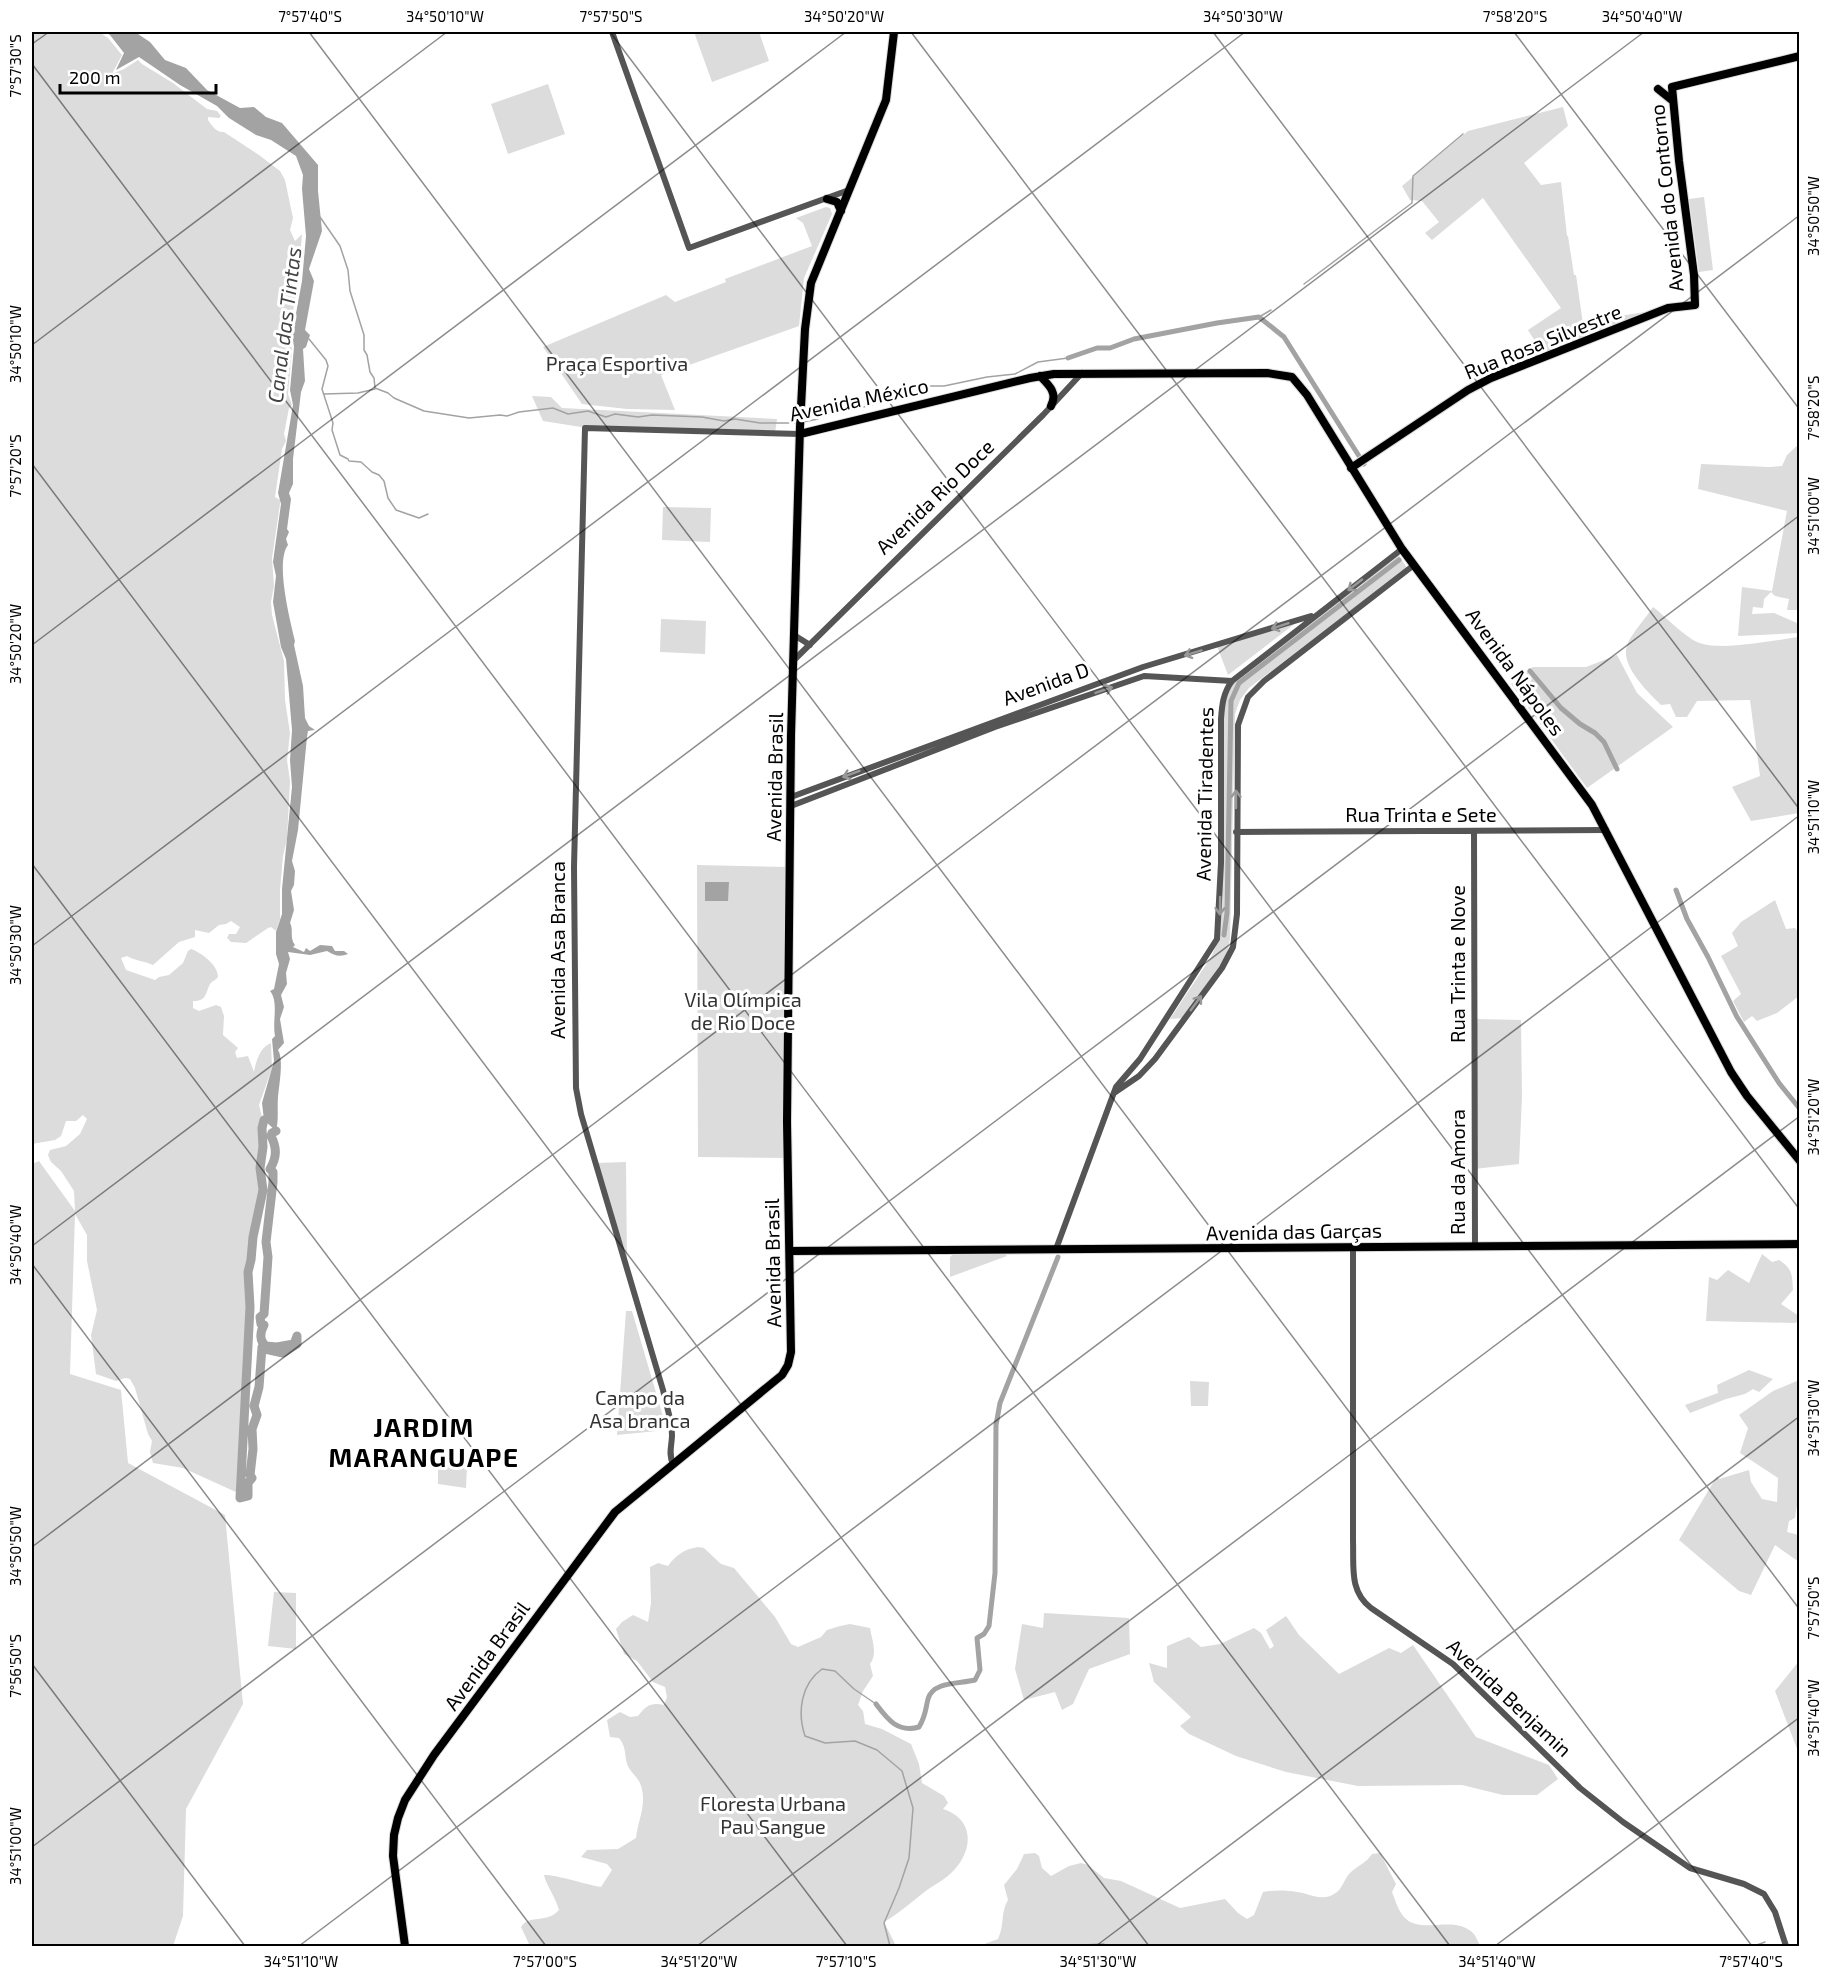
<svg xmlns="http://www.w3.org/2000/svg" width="1831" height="1978" viewBox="0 0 1831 1978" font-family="'Exo 2',sans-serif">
  <rect width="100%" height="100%" fill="#fff"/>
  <!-- green -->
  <path fill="#dcdcdc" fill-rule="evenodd" d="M 32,32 L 99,32 L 108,38 L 122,55 L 112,74 L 124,69 L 138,60 L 142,64 L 173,83 L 207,109 L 217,111 L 221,116 L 219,118 L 208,117 L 208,120 C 212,126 217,133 224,132 L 259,155 L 280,171 L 285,180 L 293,218 L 290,230 L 295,241 L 302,234 L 298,284 L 289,332 L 292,350 L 288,394 L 292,405 L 289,408 L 284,434 L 286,441 L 282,449 L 275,497 L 280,500 L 280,504 L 272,558 L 274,586 L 271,602 L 272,615 L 284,661 L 285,700 L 290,733 L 287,760 L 290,781 L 287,839 L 283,856 L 280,890 L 280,919 L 276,931 L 271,927 L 268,928 L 246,943 L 231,942 L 227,938 L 229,934 L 236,934 L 240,927 L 231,921 L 226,924 L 219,925 L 209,933 L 195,930 L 195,937 L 179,942 L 153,965 C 144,961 136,961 127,956 L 121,958 L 126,970 L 155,980 L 159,977 L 169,975 L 183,963 L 188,951 L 191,949 C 202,953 218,965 218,977 C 216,980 212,981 210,984 C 205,994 207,1001 193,1001 L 193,1008 L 199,1011 L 216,1005 L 221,1007 L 224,1016 L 223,1035 L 238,1048 L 235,1052 L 237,1058 L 248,1056 L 254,1072 C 256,1061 260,1047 271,1043 L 272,1068 L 259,1105 L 263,1121 L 260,1135 L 262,1149 L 259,1158 L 262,1189 L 255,1212 L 249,1251 L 250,1261 L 246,1273 L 249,1311 L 245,1328 L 248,1338 L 245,1345 L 244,1392 L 246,1402 L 244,1441 L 241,1451 L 242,1461 L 240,1489 L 238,1493 L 183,1468 L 153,1463 L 150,1452 L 152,1441 L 148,1434 L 135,1388 L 130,1379 L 125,1378 L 116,1381 L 96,1374 L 91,1335 L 97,1310 L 87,1261 L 87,1235 L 75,1214 L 70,1374 L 121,1390 L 128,1463 L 225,1515 L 243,1704 L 186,1809 L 183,1916 L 173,1946 L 32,1946 L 32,1164 L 39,1161 L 75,1211 L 74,1191 L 61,1171 L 51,1162 L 48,1155 L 50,1150 L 66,1146 L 80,1134 L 87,1119 L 83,1115 L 76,1121 L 66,1121 L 61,1136 L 55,1140 L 32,1144 Z
    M 694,32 L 759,32 L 769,61 L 712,82 Z
    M 548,84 L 565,134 L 508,154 L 491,104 Z
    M 1563,107 L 1568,126 L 1524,163 L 1541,185 L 1561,182 L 1567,236 L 1568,236 L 1574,275 L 1576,275 L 1583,324 L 1599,323 L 1599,319 L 1659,310 L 1543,354 L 1528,330 L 1561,308 L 1483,198 L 1432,240 L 1425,233 L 1439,222 L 1422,201 L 1410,200 L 1402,186 L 1468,131 Z
    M 1704,197 L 1713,270 L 1699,272 L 1689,199 Z
    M 826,207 L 830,208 L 832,214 L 804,278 L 799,326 L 661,375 L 675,410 L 627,409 L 582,404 L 543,347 L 666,295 L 675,302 L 726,282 L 725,279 L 812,246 L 803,223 L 796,218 Z
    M 532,396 L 551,397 L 562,408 L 777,419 L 775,433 L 581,427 L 543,421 Z
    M 1798,445 L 1800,446 L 1799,633 L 1738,636 L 1742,587 L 1772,591 L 1787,511 L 1698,489 L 1701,464 L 1769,467 L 1782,466 L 1787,455 ZM 1771,592 L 1775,596 L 1789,599 L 1787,610 L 1798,610 L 1797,623 L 1774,613 L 1752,614 L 1753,607 L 1763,608 L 1764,599 Z
    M 663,507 L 711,508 L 710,542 L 662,540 Z
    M 1398,554 L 1407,568 L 1249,688 L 1240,700 L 1235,714 L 1230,939 L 1226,958 L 1184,1018 L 1170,1019 L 1211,957 L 1220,937 L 1223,701 L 1231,685 Z
    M 1653,607 C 1665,616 1684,636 1697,642 C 1719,652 1775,640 1799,637 L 1799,813 L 1751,821 L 1732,787 L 1760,776 L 1750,700 L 1697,701 L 1687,717 L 1676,717 L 1670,704 L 1661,705 C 1649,693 1620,666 1627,646 C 1629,637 1647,616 1653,607 Z
    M 661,619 L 706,621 L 705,654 L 660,652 Z
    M 1297,622 L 1228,675 L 1217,646 Z
    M 1617,655 L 1637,693 L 1673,727 L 1587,788 L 1511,684 L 1533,667 L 1586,667 Z
    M 697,865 L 788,867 L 788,1158 L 698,1157 Z
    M 1775,900 L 1786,929 L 1795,928 L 1799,933 L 1799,996 L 1777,1013 L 1757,1021 L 1752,1016 L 1744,1022 L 1733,1001 L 1741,994 L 1721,956 L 1738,946 L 1732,933 L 1741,922 Z
    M 1475,1019 L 1521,1020 L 1522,1097 L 1519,1164 L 1474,1169 Z
    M 626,1162 L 627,1267 L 595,1163 Z
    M 953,1254 L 1005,1254 L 1007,1256 L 950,1277 L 950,1257 Z
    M 1762,1254 L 1772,1262 L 1779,1260 C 1793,1269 1792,1275 1793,1290 L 1781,1304 L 1799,1316 L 1799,1321 L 1795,1323 L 1706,1321 L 1709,1277 L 1717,1280 L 1728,1270 L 1749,1283 Z
    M 626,1311 L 632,1311 L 667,1430 L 617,1435 Z
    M 1749,1370 L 1773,1379 L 1759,1392 L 1753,1389 L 1745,1394 L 1726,1399 L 1690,1413 L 1685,1405 L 1718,1393 L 1717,1385 Z
    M 1799,1380 L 1799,1505 L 1797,1505 L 1795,1518 L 1789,1521 L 1787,1532 L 1799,1535 L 1799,1562 L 1775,1545 L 1751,1595 L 1739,1591 L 1679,1540 L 1717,1476 L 1719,1479 L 1749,1470 L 1751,1482 L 1762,1499 L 1777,1502 L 1778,1478 L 1740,1453 L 1748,1428 L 1739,1415 L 1773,1391 Z
    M 1190,1381 L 1209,1382 L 1208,1406 L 1191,1406 Z
    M 438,1463 L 467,1466 L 466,1488 L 438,1484 Z
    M 698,1547 L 704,1548 L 721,1564 L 734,1568 L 775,1617 L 791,1644 L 798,1647 L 821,1637 L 827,1630 L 840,1626 L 850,1624 L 870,1628 C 872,1641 878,1653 870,1664 L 873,1676 L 863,1691 L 858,1705 L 863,1711 L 865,1724 L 882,1729 L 911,1744 L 919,1764 L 922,1783 L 944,1796 L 948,1803 L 943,1809 C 977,1820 973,1854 949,1875 C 941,1882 930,1887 922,1894 C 909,1904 898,1914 884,1922 L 895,1944 L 902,1946 L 530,1946 L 521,1927 C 529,1914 547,1924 559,1910 C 556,1898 546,1885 544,1875 C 554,1874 588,1885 601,1887 L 612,1870 L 607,1864 L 581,1857 L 587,1850 L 618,1849 L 636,1838 C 638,1818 648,1804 640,1783 C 637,1777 632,1773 629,1768 C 623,1757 628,1749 619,1738 L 610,1737 L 607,1720 L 620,1712 L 630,1717 L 638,1716 C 646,1705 652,1702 664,1705 L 667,1697 L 665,1687 L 653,1682 L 637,1661 L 624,1654 L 616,1629 L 622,1622 L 633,1615 L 648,1622 L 651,1603 L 650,1567 L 658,1563 L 668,1566 C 676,1555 684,1549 698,1547 Z
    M 274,1592 L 296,1593 L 296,1649 L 268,1646 Z
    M 1044,1613 L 1129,1618 L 1130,1654 L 1089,1669 L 1073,1704 L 1062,1710 L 1055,1692 L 1024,1700 L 1015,1669 L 1022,1624 L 1043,1628 Z
    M 1286,1616 L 1299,1635 L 1339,1674 L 1389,1648 L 1401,1653 L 1413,1645 L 1476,1737 L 1549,1765 L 1558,1779 L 1537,1795 L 1503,1795 L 1462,1785 L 1358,1786 L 1286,1772 L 1236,1756 L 1189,1734 L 1180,1726 L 1191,1717 L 1154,1682 L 1149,1663 L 1167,1668 L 1167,1646 L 1189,1637 L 1201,1647 L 1220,1644 L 1254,1628 L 1261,1633 L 1270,1649 L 1274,1646 L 1266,1630 Z
    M 1799,1661 L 1799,1754 L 1775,1691 Z
    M 1035,1853 L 1039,1856 L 1042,1868 L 1051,1876 L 1069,1866 L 1081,1863 L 1088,1865 L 1104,1878 L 1121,1881 L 1180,1908 L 1225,1899 L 1238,1913 L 1247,1919 L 1254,1915 L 1263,1892 C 1275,1890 1285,1890 1297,1892 C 1312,1894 1323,1903 1337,1892 C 1343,1887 1345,1877 1351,1872 C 1359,1865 1366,1863 1372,1854 L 1380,1853 L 1396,1884 L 1392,1892 C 1395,1899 1397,1907 1401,1913 C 1417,1939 1453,1912 1474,1934 C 1477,1938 1478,1943 1481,1946 L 979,1946 L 998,1939 C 1005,1924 1000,1914 1008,1900 L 1004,1885 L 1017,1869 L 1024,1854 Z"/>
  <!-- water -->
  <path fill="#a3a3a3" d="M 105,32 L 135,32 L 150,42 L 165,60 L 186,68 L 207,90 L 240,108 L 254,107 L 266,117 L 282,123 L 318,165 L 318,191 L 322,231 L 309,269 L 314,281 L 305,330 L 310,335 L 306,347 L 303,349 L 305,381 L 301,392 L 293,459 L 293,484 L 289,493 L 291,499 L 287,529 L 289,532 L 286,539 L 288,545 C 275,562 290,620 295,641 L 294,645 L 303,686 L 305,718 L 309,726 L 315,730 L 308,731 L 307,737 L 298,830 L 292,861 L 295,871 L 294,885 L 291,891 L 294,910 L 290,923 C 294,930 289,937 295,945 L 293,947 L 304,952 L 306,948 L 310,951 L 320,945 L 332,946 L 335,951 L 344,951 L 348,954 C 340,957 335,956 327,951 L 310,955 L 288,952 L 290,959 L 286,973 L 287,984 L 281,995 L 284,1007 L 280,1019 L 284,1043 L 278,1050 C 284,1059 279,1085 278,1097 C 277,1109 279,1119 276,1131 L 264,1120 L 262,1103 L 274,1061 L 272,1039 L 275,1036 C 272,1021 279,1002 270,991 L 274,989 L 279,964 L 276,954 L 276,932 L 282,914 L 282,889 L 292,787 L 290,760 L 292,730 L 286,659 L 281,647 L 273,602 L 276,576 L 273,562 L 281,504 L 278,493 L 293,405 L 290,390 L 294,347 L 292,335 L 302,281 L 306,236 L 302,189 L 303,175 L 296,156 L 271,140 L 256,135 L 229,118 L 217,106 L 180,85 L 139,57 L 116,70 L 124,53 L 110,35 Z
    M 705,882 L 729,882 L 728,901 L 705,901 Z"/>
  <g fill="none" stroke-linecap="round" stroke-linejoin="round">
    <!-- stream -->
    <path stroke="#a3a3a3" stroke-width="1.5" d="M 320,217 L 340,246 L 348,270 L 350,291 L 364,335 L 364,350 L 367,355 L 370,372 L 374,378 L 375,388 L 388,393 L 394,398 L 424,411 L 469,418 L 500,415 L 507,416 L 519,412 L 553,408 L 568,414 L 588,411 L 606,417 L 615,414 L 638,417 L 652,415 L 702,417 L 724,421 L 735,419 L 760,423 L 798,423
      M 1304,284 L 1412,203 L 1413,176 L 1463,134
      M 1259,317 L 1271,310
      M 309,339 L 326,360 L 328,366 L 322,389 L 333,423 L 332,430 L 340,455 L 348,459 L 349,461 L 361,462 L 372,472 L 379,475 L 384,481 L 388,498 L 396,510 L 419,518 L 428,514
      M 324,394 L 358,393 L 375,389
      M 803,422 L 818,419 L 821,415 L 845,412 L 889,400 L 915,388 L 928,386 L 944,386 L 987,377 L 1015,374 L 1038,362 L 1068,358
      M 876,1704 L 854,1689 L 835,1671 L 822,1669 C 801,1684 797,1712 805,1736 L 825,1743 L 855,1741 L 877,1750 L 902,1771 L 913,1808 L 909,1858 L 899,1888 L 884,1923 L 890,1946
      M 1062,1946 L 1103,1944 L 1109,1946
      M 1754,1946 L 1765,1942"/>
    <!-- canal -->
    <path stroke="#a3a3a3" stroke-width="5" d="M 1068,358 L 1097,348 L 1110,348 L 1134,339 L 1217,323 L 1259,317 L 1284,337 L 1364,464
      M 1530,671 L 1561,708 L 1580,724 L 1595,733 L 1604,742 L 1617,769
      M 1676,890 L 1687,919 L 1708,957 L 1737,1017 L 1779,1083 L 1800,1109
      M 1224,935 L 1227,913 L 1231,701 L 1239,683 L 1399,560
      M 876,1704 C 888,1720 898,1733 919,1727 C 926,1715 925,1711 928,1699 C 933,1681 960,1684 975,1680 L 980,1670 L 977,1638 L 984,1634 L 989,1626 L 995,1573 L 996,1425 L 1000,1403 L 1058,1257"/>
    <!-- river -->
    <path stroke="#a3a3a3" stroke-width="9" d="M 264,1120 L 262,1128 L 263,1147 L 260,1168 L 263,1190 L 253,1237 L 251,1260 L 248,1272 L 250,1307 L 240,1498 L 248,1496 L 248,1483 L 252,1478 L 250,1475 L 253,1449 L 252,1429 L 257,1415 L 254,1406 L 259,1387 L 262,1347 L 265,1349 L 283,1353 L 297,1344 L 297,1336 L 294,1344 L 277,1347 L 266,1346 C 259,1341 260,1332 264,1325 L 261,1324 L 260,1317 L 264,1314 L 268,1257 L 266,1242 L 273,1182 L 273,1172 L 270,1169 C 277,1157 277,1148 271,1136 L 272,1133 L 276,1131"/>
    <!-- major casing -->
    <g stroke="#dbdbdb" stroke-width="10">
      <path id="major" d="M 1658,89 L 1673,101
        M 827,199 L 837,202 L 841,211
        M 1040,376 C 1049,385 1058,393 1051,406
        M 800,434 L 1030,378 L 1054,374 L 1267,373 L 1292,377 L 1307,395 L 1402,549 L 1592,805 L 1731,1072 L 1747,1096 L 1800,1161
        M 1351,468 L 1468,390 L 1491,378 L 1668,308 L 1695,305 L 1694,275 L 1679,161 L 1672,87 L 1800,56
        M 790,1251 L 1800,1244
        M 405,1946 L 393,1856 L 394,1835 L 398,1818 L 405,1800 L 434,1755 L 615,1512 L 782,1375 L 788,1365 L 791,1352 L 787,1122 L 791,736 L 800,427 L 805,329 L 811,283 L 886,100 L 894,32"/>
    </g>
    <!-- minor -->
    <path stroke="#555" stroke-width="6" d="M 612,32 L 689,248 L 849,190
      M 794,635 L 810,645
      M 793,661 L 1043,415 L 1082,373
      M 791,797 L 1143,667 L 1311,616
      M 791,806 L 995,727 L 1144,676 L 1232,681
      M 1474,831 L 1475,1246
      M 1236,832 L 1606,830
      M 1114,1093 L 1139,1076 L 1155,1059 L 1222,968 L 1233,947 L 1237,914 L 1238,725 L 1248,697 L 1264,681 L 1414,565
      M 1353,1247 L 1353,1541 C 1354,1567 1349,1591 1371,1608 L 1453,1664 L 1580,1788 L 1623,1822 L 1690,1868 L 1744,1884 L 1764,1894 L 1775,1912 L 1786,1946
      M 1056,1249 L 1116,1087 L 1140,1059 L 1217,939 L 1221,863 L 1221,719 C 1222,705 1223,693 1232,681 L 1402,549
      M 673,1464 C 668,1454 672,1445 672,1435 C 672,1420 666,1405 663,1390 L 581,1114 L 576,1088 L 574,867 L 585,428 L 800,434"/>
    <!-- major -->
    <use href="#major" stroke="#000" stroke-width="8"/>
  </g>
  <!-- one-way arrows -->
  <defs><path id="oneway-shaft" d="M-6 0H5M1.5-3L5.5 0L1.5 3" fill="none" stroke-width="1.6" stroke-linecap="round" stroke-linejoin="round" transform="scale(1.5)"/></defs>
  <g stroke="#999">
    <use href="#oneway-shaft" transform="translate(1355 585) rotate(142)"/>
    <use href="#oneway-shaft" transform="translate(1280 626) rotate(162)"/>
    <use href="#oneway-shaft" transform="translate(1193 653) rotate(163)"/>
    <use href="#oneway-shaft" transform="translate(1104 690) rotate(-19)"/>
    <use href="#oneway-shaft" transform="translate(851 774) rotate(160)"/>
    <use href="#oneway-shaft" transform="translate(1236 799) rotate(-90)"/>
    <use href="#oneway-shaft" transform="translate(1220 906) rotate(91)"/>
    <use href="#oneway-shaft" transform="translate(1196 1003) rotate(-54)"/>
  </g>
  <!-- ticks -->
  <path fill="none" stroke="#000" stroke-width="1.5" stroke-opacity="0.45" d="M 309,32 L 1752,1946M 610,32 L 1800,1610M 911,32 L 1800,1210M 1213,32 L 1800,810M 1514,32 L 1800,410M 32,44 L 49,32M 32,64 L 1450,1946M 32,345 L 447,32M 32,464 L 1149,1946M 32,645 L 846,32M 32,864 L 847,1946M 32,946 L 1245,32M 32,1246 L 1644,32M 32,1264 L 546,1946M 32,1547 L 1800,215M 32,1664 L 245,1946M 32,1847 L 1800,515M 299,1946 L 1800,815M 697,1946 L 1800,1116M 1096,1946 L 1800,1416M 1495,1946 L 1800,1717"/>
  <g text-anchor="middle" stroke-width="6" stroke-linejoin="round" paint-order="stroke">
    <!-- street labels -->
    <g font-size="20" fill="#000" stroke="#fff">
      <text transform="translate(1667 198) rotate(-96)" y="7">Avenida do Contorno</text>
      <text transform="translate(1543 342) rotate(-22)" y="7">Rua Rosa Silvestre</text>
      <text transform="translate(859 400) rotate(-12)" y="7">Avenida México</text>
      <text transform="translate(935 497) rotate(-44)" y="7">Avenida Rio Doce</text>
      <text transform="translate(1515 672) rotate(54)" y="7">Avenida Nápoles</text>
      <text transform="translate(1046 684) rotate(-20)" y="7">Avenida D</text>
      <text transform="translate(775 777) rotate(-89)" y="7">Avenida Brasil</text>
      <text transform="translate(1205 794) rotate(-89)" y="7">Avenida Tiradentes</text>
      <text x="1421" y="822">Rua Trinta e Sete</text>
      <text transform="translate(558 950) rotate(-90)" y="7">Avenida Asa Branca</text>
      <text transform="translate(1458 964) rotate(-90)" y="7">Rua Trinta e Nove</text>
      <text transform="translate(1458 1172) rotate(-90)" y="7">Rua da Amora</text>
      <text transform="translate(1294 1232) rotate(-1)" y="7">Avenida das Garças</text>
      <text transform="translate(773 1263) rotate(-91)" y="7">Avenida Brasil</text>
      <text transform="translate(487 1656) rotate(-54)" y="7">Avenida Brasil</text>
      <text transform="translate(1509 1698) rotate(43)" y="7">Avenida Benjamin</text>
    </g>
    <!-- park labels -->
    <g font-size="20" fill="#333" stroke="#fff">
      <text x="617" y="371">Praça Esportiva</text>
      <text x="743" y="1007">Vila Olímpica<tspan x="743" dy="23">de Rio Doce</tspan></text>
      <text x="640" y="1405">Campo da<tspan x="640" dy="23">Asa branca</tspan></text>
      <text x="773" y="1811">Floresta Urbana<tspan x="773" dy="23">Pau Sangue</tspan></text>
    </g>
    <!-- water labels -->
    <g font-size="21" font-style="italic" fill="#444" stroke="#fff">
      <text transform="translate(285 325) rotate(-83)" y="7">Canal das Tintas</text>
    </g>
    <!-- district labels -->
    <g font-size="26" font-weight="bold" letter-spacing="1.5" fill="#000" stroke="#fff">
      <text x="424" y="1437">JARDIM<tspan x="424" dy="30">MARANGUAPE</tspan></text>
    </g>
  </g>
  <!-- border -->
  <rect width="1831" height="1978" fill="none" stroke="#ffffff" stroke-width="66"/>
  <!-- scale -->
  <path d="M60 84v9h156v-9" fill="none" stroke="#000000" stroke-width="3"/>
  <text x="69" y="84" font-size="18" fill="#000000" stroke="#ffffff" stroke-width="4.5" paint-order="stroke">200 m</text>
  <rect x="33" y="33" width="1765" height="1912" fill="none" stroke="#000" stroke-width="2"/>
  <g font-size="15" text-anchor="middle" fill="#000">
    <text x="310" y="22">7°57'40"S</text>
    <text x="445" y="22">34°50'10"W</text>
    <text x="611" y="22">7°57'50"S</text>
    <text x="844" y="22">34°50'20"W</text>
    <text x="1243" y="22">34°50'30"W</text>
    <text x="1515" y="22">7°58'20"S</text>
    <text x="1642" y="22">34°50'40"W</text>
    <text transform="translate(16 66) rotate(-90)" y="5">7°57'30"S</text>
    <text transform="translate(1814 216) rotate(-90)" y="5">34°50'50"W</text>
    <text transform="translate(16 344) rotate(-90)" y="5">34°50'10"W</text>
    <text transform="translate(1814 408) rotate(-90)" y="5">7°58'20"S</text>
    <text transform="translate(16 466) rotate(-90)" y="5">7°57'20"S</text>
    <text transform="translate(1814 516) rotate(-90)" y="5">34°51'00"W</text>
    <text transform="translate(16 644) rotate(-90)" y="5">34°50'20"W</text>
    <text transform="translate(1814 817) rotate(-90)" y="5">34°51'10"W</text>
    <text transform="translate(16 945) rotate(-90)" y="5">34°50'30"W</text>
    <text transform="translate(1814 1117) rotate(-90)" y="5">34°51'20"W</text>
    <text transform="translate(16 1245) rotate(-90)" y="5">34°50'40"W</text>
    <text transform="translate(1814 1418) rotate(-90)" y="5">34°51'30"W</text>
    <text transform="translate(16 1546) rotate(-90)" y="5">34°50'50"W</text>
    <text transform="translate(1814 1608) rotate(-90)" y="5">7°57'50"S</text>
    <text transform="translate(16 1666) rotate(-90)" y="5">7°56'50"S</text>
    <text transform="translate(1814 1718) rotate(-90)" y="5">34°51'40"W</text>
    <text transform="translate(16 1846) rotate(-90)" y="5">34°51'00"W</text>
    <text x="301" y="1967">34°51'10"W</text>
    <text x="545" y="1967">7°57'00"S</text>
    <text x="699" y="1967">34°51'20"W</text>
    <text x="846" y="1967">7°57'10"S</text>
    <text x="1098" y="1967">34°51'30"W</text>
    <text x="1497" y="1967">34°51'40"W</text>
    <text x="1751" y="1967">7°57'40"S</text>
  </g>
</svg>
